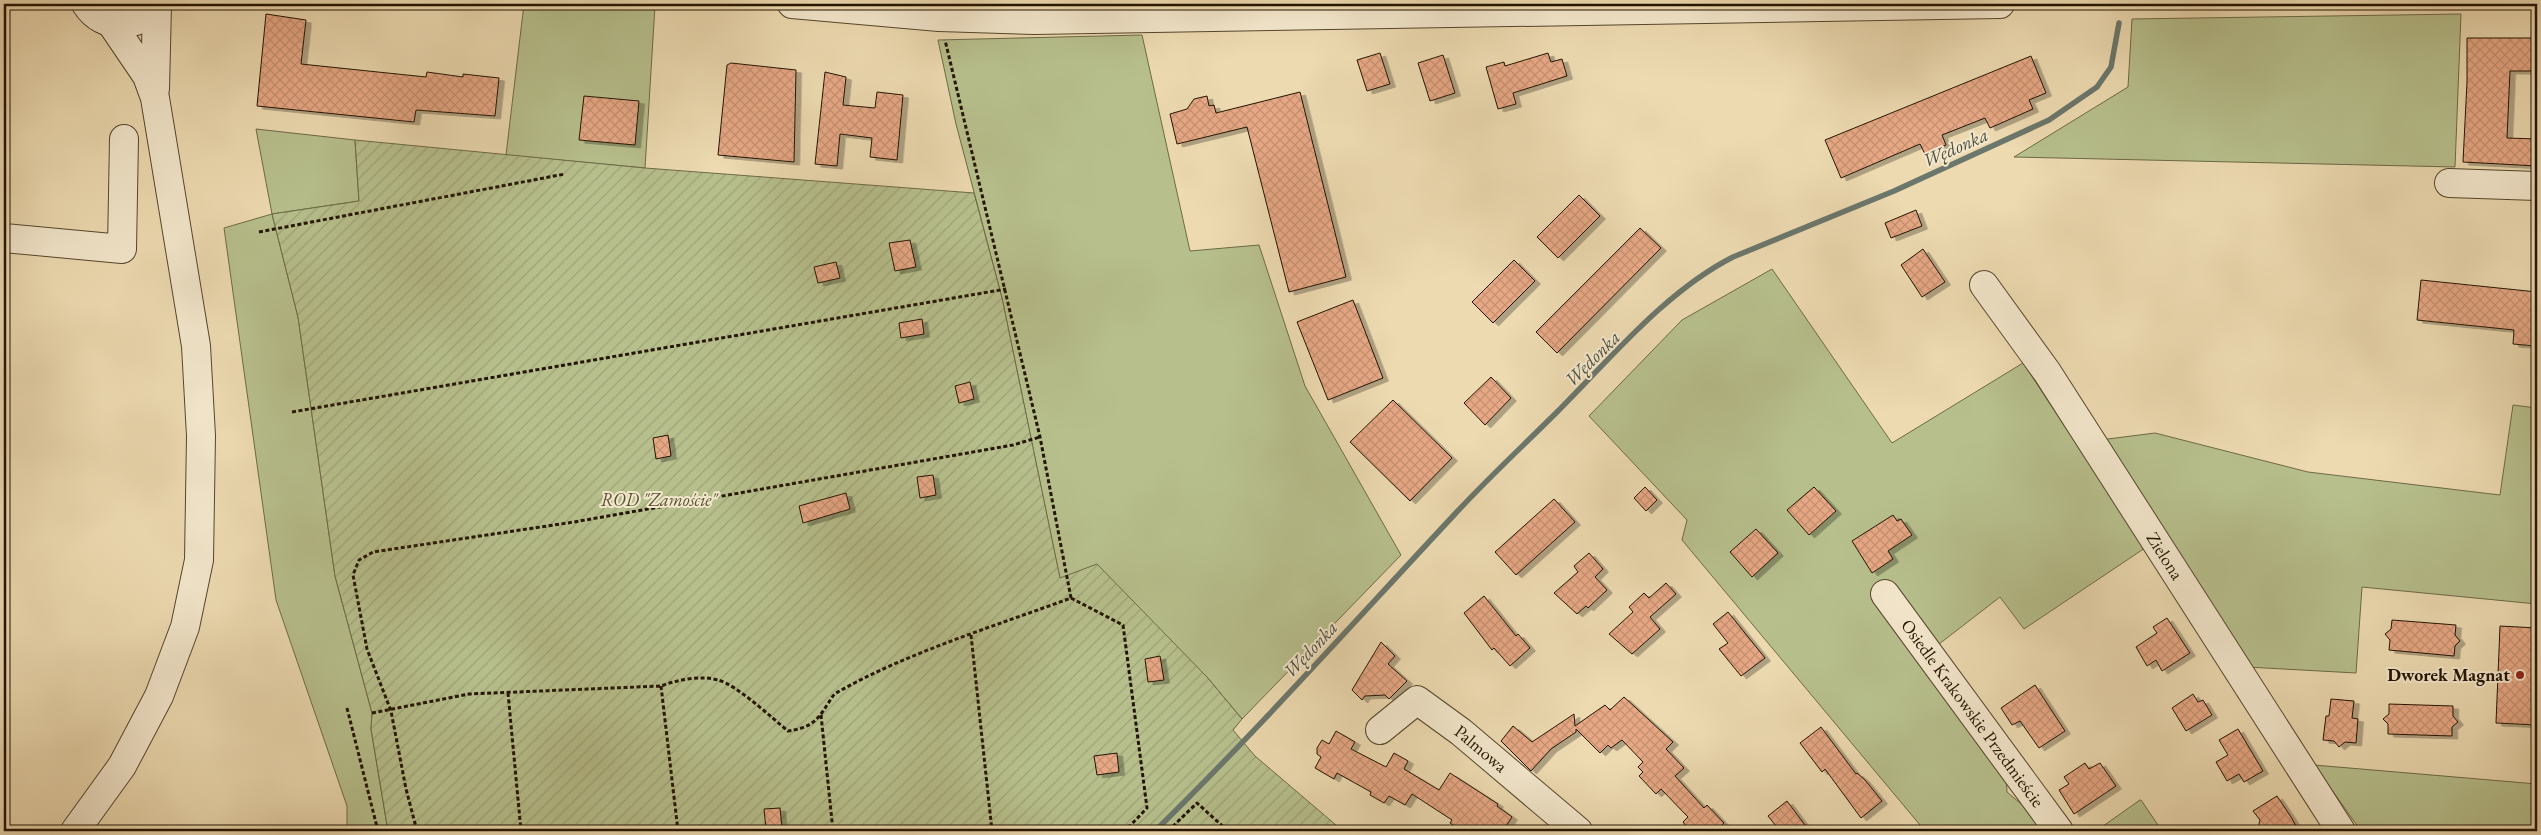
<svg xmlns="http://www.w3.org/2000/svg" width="2541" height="835" viewBox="0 0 2541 835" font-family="'EB Garamond',serif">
  <defs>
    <pattern id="garden-furrows" width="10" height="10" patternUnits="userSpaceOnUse" patternTransform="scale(1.25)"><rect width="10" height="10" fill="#b7c08d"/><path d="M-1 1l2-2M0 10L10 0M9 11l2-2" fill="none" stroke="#9da478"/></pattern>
    <pattern id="building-cross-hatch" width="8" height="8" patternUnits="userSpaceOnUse" patternTransform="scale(1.25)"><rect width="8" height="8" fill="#e7a885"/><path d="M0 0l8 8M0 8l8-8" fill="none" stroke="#c69071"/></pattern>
    <filter id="shadow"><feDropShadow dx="5.5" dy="3" stdDeviation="0" flood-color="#0004"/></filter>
  </defs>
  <rect width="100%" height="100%" fill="#eddab1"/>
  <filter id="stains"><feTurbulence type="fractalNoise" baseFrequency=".004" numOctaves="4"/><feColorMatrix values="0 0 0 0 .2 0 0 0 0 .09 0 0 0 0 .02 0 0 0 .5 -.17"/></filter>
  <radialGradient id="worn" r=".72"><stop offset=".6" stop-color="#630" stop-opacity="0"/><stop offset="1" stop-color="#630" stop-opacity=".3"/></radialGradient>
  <!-- grass -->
  <path fill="#b7c08d" stroke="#6d6a47" d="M 524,4 L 655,6 L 645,168 L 506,155 Z
    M 2461,14 L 2455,167 L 2014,157 L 2128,87 L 2132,19 Z
    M 1142,35 L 1190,251 L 1259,245 L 1305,386 L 1401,555 L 1242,719 L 1207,677 L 1060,579 L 1002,298 L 956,124 L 938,40 Z
    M 256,129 L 355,140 L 359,201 L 272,214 L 298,317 L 335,576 L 372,713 L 371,729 L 388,831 L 347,831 L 347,806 L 276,600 L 224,228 L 272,214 Z
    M 1772,269 L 1892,443 L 2023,363 L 2145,548 L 2024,629 L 2000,597 L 1921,658 L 2006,773 L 2007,792 L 2053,831 L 1912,831 L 1920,825 L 1682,540 L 1687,520 L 1589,416 L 1682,320 Z
    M 2513,405 L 2537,408 L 2537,604 L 2362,587 L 2356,673 L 2247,667 L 2100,440 L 2155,433 L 2308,472 L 2500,495 Z
    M 2314,765 L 2537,784 L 2537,831 L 2361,831 Z
    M 2141,800 L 2162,831 L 2096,831 L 2140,800 Z"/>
  <!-- garden -->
  <path fill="url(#garden-furrows)" stroke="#6d6a47" d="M 355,140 L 645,168 L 974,193 L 1002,298 L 1060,578 L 1097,564 L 1207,677 L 1242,719 L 1233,730 L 1255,756 L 1343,831 L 388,831 L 371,729 L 372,713 L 335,576 L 298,317 L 272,214 L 359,201 Z"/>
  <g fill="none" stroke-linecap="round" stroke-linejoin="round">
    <!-- stream -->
    <path stroke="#6b776c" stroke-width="5.5" d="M 1155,831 C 1258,730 1355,621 1454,515 C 1487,479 1524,445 1558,411 C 1611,358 1666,291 1733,257 L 1894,191 L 2049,120 L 2097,87 L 2111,67 L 2119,23"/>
  </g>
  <!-- building -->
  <path fill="url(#building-cross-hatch)" stroke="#231401" filter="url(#shadow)" d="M 266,14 L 306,20 L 301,64 L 426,77 L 427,72 L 463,77 L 463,74 L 499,78 L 495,116 L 416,110 L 414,122 L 257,106 Z
    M 2467,38 L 2537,38 L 2537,71 L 2510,71 L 2507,138 L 2537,139 L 2537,166 L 2463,162 L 2467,82 Z
    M 1380,53 L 1390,84 L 1367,91 L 1357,60 Z
    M 1548,53 L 1551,62 L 1562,59 L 1567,76 L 1513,93 L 1516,104 L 1498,109 L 1486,67 L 1504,62 L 1505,66 Z
    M 1443,55 L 1455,93 L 1430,101 L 1418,63 Z
    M 2031,56 L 2046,93 L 2029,100 L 2033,109 L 1990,128 L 1985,118 L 1942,135 L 1946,145 L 1925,154 L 1920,144 L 1841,178 L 1825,140 Z
    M 731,63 L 796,70 L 794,162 L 718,155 L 727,65 Z
    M 825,72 L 846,77 L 843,105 L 875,108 L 877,92 L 903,95 L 897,160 L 870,157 L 872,138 L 840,134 L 837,166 L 815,164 Z
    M 1300,92 L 1346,277 L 1289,292 L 1247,127 L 1177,144 L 1170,114 L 1187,109 L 1194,99 L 1207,96 L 1209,106 L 1214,105 L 1216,113 Z
    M 584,96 L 639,101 L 635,145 L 579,140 Z
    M 1579,195 L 1600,216 L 1558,258 L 1537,237 Z
    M 1916,210 L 1922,226 L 1891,238 L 1885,223 Z
    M 1640,228 L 1661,248 L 1557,353 L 1536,332 Z
    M 910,240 L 916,267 L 895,271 L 889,243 Z
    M 1923,249 L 1945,282 L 1922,297 L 1901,265 Z
    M 1514,260 L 1535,281 L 1493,323 L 1472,302 Z
    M 836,262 L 840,278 L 818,283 L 814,267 Z
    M 2421,280 L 2537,292 L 2537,344 L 2535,343 L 2535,346 L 2513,344 L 2514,330 L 2417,320 Z
    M 1353,300 L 1383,378 L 1328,400 L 1297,322 Z
    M 922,319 L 924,334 L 901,338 L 899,323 Z
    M 1491,377 L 1511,398 L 1485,425 L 1464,403 Z
    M 970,382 L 974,399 L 959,403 L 955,386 Z
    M 1393,400 L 1452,458 L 1410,501 L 1350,442 Z
    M 668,435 L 671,456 L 656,459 L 653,438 Z
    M 933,475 L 936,495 L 920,498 L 917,477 Z
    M 1645,487 L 1657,500 L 1646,511 L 1634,498 Z
    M 1814,487 L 1836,511 L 1809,535 L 1787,510 Z
    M 846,493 L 850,509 L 803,523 L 799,506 Z
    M 1554,499 L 1575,522 L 1516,575 L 1495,552 Z
    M 1893,515 L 1897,521 L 1901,519 L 1912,535 L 1888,551 L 1893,559 L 1872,573 L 1852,541 Z
    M 1756,529 L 1778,553 L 1752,577 L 1730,552 Z
    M 1589,553 L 1603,569 L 1595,577 L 1607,590 L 1588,608 L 1586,606 L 1577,614 L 1554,593 L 1578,572 L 1574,566 Z
    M 1666,583 L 1676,594 L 1650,617 L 1660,629 L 1632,654 L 1609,634 L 1633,612 L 1629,607 L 1644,593 L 1649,598 Z
    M 1484,596 L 1516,636 L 1518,634 L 1530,648 L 1510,666 L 1494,648 L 1492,650 L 1464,613 Z
    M 1728,612 L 1765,658 L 1741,676 L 1719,649 L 1728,643 L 1713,624 Z
    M 2167,618 L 2190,653 L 2162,671 L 2156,660 L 2147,666 L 2136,647 L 2157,633 L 2153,627 Z
    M 2392,620 L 2456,625 L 2455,635 L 2460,641 L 2455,646 L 2454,656 L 2389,650 L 2390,640 L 2385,634 L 2391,629 Z
    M 2500,626 L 2537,628 L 2537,725 L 2496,723 Z
    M 1381,642 L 1395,656 L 1388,664 L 1407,681 L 1389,699 L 1385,695 L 1365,696 L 1362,700 L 1352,690 Z
    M 1160,656 L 1164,680 L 1148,682 L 1145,659 Z
    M 2035,685 L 2065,731 L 2039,748 L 2020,721 L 2012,725 L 2001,708 Z
    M 2193,694 L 2198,702 L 2203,700 L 2212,715 L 2186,731 L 2172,708 Z
    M 1624,697 L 1673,742 L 1666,749 L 1684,768 L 1675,776 L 1704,808 L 1707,805 L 1724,823 L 1716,831 L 1690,831 L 1683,822 L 1688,817 L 1661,789 L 1656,794 L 1639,776 L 1643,772 L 1638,767 L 1643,762 L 1622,740 L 1611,748 L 1608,745 L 1600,753 L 1576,729 L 1576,732 L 1551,749 L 1531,771 L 1501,741 L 1513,726 L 1532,742 L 1574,714 L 1575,726 L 1605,705 L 1610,710 Z
    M 2331,699 L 2354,701 L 2352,718 L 2358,719 L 2356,743 L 2345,742 L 2339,747 L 2334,741 L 2323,740 L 2326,716 L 2329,716 Z
    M 2389,704 L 2453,706 L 2453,716 L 2458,722 L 2452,727 L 2452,736 L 2388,734 L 2388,724 L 2383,719 L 2389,714 Z
    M 1821,727 L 1856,774 L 1857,773 L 1865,780 L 1882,801 L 1861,818 L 1825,769 L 1822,772 L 1800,743 Z
    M 2238,729 L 2263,771 L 2244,782 L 2239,774 L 2227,781 L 2216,762 L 2228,755 L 2219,740 Z
    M 1336,731 L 1355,742 L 1351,749 L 1386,767 L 1394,753 L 1408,761 L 1404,769 L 1439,790 L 1450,773 L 1498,804 L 1497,806 L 1512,817 L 1503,831 L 1462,831 L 1450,823 L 1452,820 L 1412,794 L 1405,805 L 1389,796 L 1384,803 L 1370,795 L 1371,792 L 1337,773 L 1334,779 L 1315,768 L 1321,757 L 1317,754 L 1317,748 L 1322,740 L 1329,744 Z
    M 1117,753 L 1119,772 L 1097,775 L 1094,756 Z
    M 2085,763 L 2089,769 L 2100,763 L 2116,786 L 2074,814 L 2059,790 L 2069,784 L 2064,777 Z
    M 2277,796 L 2291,817 L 2299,831 L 2257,831 L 2260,820 L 2253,811 Z
    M 1787,801 L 1805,825 L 1810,831 L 1780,831 L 1768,816 Z
    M 780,808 L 782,828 L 766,829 L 764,809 Z"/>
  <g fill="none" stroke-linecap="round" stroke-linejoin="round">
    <!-- minor casing -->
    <g stroke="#56462d" stroke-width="30">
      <g id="minor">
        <path d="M 86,4 C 103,31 140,29 158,4"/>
        <path d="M 792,4 L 939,17 L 1034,20 L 2000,4"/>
        <path d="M 155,89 L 157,5"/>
        <path d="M 2449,183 L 2537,186"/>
        <path d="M 4,238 L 122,249 L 124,139"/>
        <path id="s1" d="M 1984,285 L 2047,372 L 2341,831"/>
        <path id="s2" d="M 1885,594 L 2059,831"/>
        <path id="s3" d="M 1380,730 L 1417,700 L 1461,732 L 1578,831"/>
        <path d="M 75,831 L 122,766 L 159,696 L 185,627 L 199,560 L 201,436 L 196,346 L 155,98 L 147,76 L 111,23"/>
      </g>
    </g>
    <!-- path -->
    <path stroke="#231401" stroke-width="3" stroke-dasharray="4 2.5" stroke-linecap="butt" d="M 259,232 L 565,174
      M 292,412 L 1006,289
      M 1071,598 L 1123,625 L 1147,808 L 1125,831
      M 971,635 L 992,831
      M 661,686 L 678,831
      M 508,693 L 521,831
      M 347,708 L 378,831
      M 372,713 L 469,694 L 661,686 C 676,680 702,675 718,680 C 737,685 772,718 788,731 C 808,728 816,723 827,705 C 830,701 832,696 836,693 C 906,653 995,626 1071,598 L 1040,437 L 945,40
      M 821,715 L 833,831
      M 417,831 L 406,789 L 391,711 L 367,649 L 353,575 L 359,560 L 373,552 L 574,522 L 1013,445 L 1040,437
      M 1168,831 L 1197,803 L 1228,831"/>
    <!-- minor -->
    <use href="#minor" stroke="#f3e7cc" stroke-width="28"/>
  </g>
  <!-- markers -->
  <circle fill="#8f2418" stroke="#f3e7cc" stroke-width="2" cx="2520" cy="675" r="5"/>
  <g text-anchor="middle" stroke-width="4" stroke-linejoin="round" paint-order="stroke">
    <!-- park labels -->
    <g font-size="18" font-style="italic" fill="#575032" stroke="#f3e7cc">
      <text x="659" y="506">ROD "Zamoście"</text>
    </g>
    <!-- street labels -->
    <g font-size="18" fill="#231401" stroke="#f3e7cc">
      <text dy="6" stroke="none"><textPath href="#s1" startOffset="326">Zielona</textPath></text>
      <text dy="6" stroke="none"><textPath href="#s2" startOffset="148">Osiedle Krakowskie Przedmieście</textPath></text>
      <text dy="6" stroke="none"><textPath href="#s3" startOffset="128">Palmowa</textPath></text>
    </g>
    <!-- poi labels -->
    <g font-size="18" font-weight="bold" fill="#231401" stroke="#f3e7cc" text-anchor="end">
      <text x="2510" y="681">Dworek Magnat</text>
    </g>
    <!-- water labels -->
    <g font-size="19" font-style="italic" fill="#4d4e40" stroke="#f3e7cc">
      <text transform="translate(1955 147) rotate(-24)" y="7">Wędonka</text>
      <text transform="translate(1592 358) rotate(-45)" y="7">Wędonka</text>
      <text transform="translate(1310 649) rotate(-47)" y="7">Wędonka</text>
    </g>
  </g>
  <!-- margin -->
  <rect width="2541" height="835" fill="none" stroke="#eddab1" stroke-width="20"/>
  <rect x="5" y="5" width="2531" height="825" fill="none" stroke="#231401" stroke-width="2.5"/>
  <rect x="10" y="10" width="2521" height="815" fill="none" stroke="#231401"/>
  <rect width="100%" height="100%" filter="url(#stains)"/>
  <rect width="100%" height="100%" fill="url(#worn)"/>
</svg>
